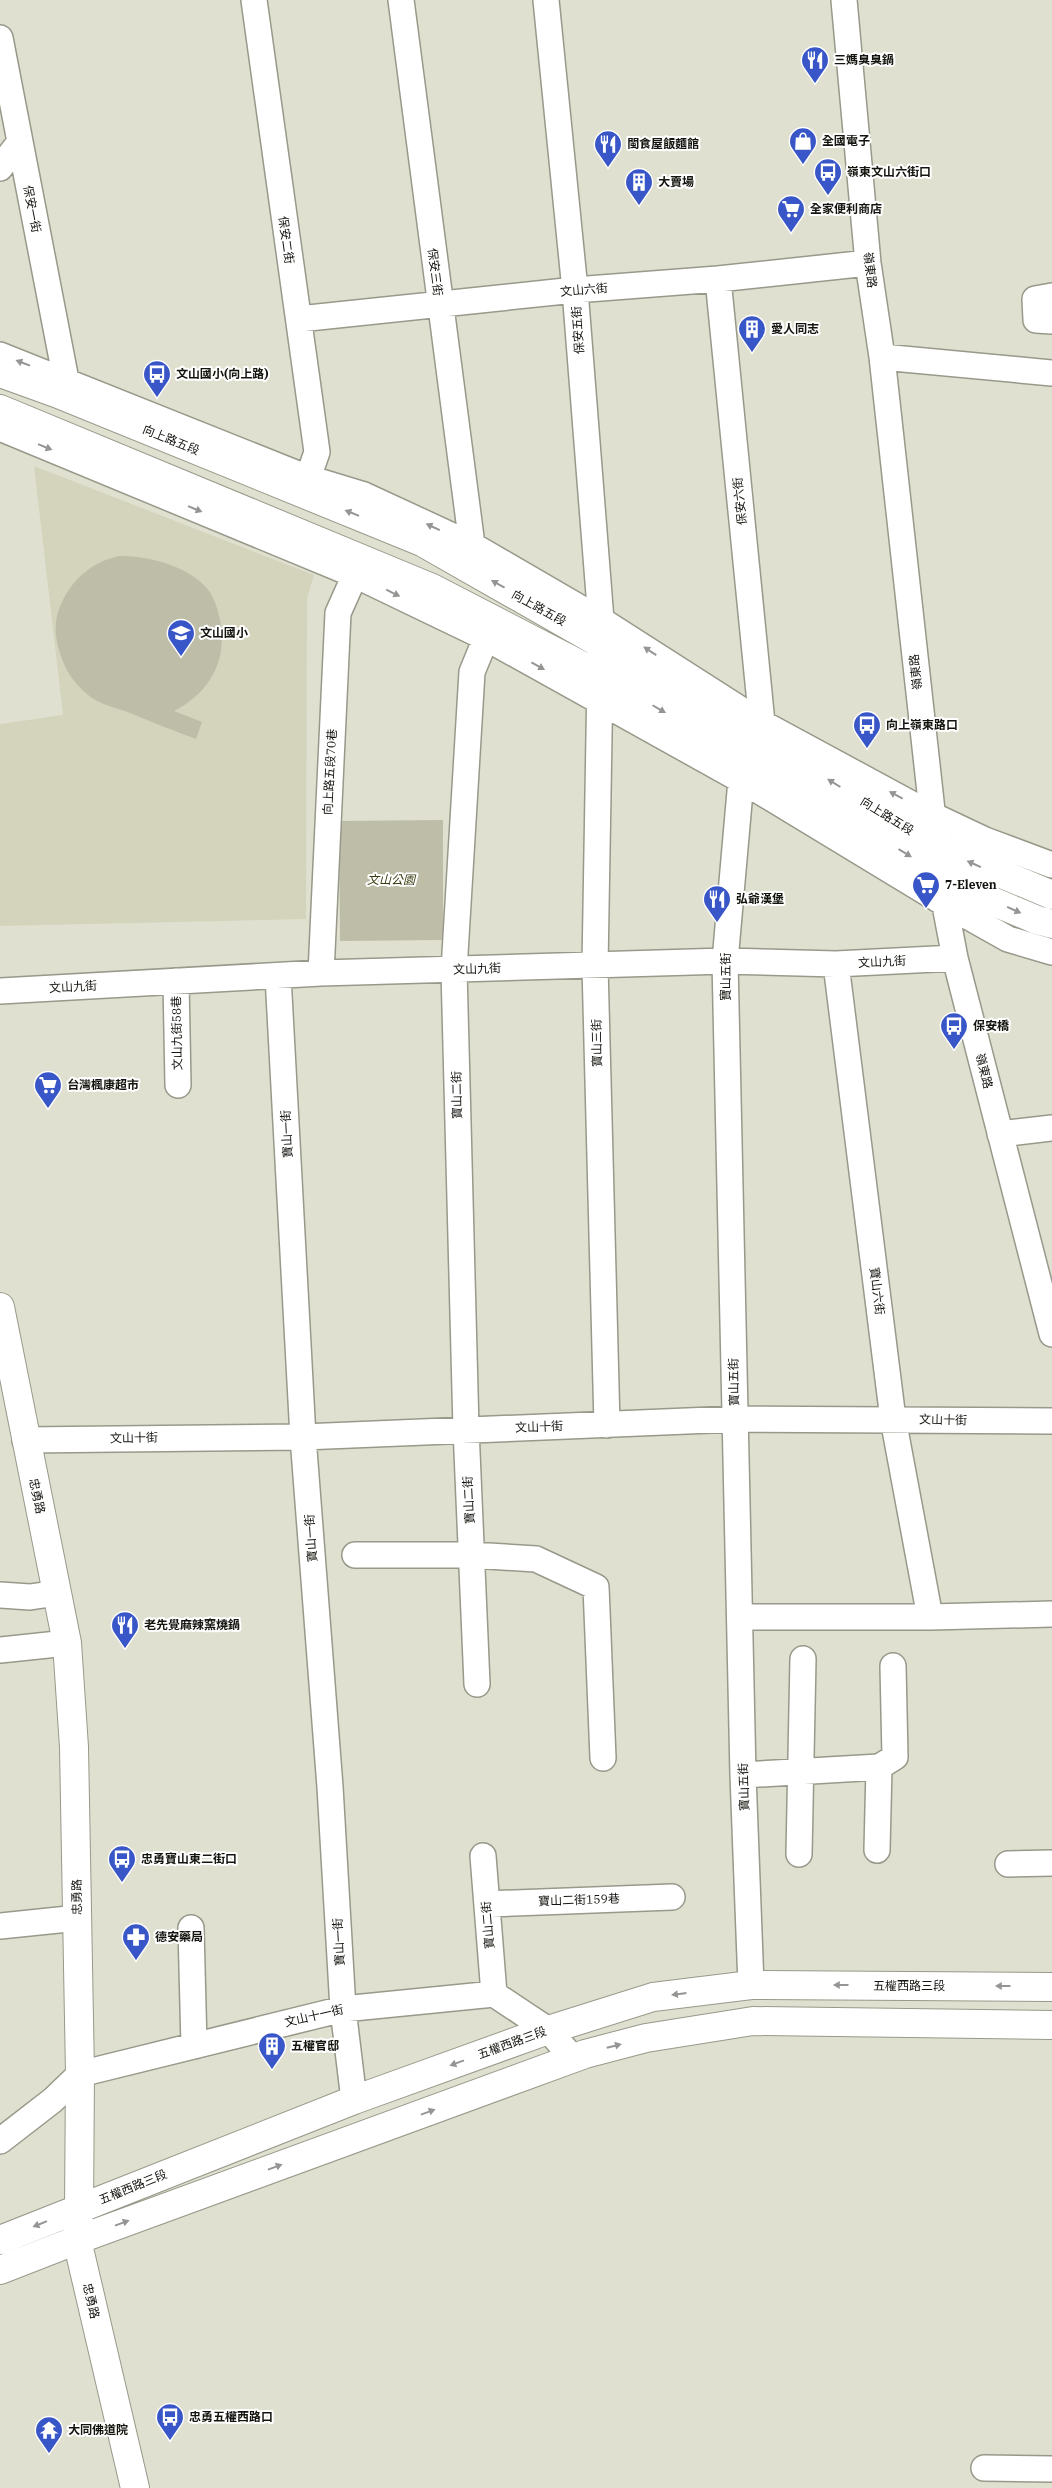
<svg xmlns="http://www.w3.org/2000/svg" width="1052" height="2488" viewBox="0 0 1052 2488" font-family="'IBM Plex Serif','Noto Sans TC',serif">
  <rect width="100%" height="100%" fill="#e0e0d0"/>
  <!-- built -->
  <path fill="#d4d4bd" d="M 34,466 L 314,575 L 307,598 L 306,919 L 0,926 L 0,724 L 63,715 Z"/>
  <!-- green -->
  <path fill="#bdbda8" d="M 119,556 C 150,556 190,566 209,591 C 215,599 218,611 220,620 C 228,660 210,693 174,711 L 202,722 L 196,739 C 172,730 149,721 125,711 C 112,707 97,703 87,694 C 71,681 63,666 58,646 C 54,630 55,616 62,602 C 74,577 93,562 119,556 Z
    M 443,820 L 443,940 L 340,941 L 339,821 Z"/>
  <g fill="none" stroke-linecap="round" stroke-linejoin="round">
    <!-- minor casing -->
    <g stroke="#98998a" stroke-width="28">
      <path id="minor" d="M 254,0 L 317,452 L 308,478
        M 401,0 L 472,545
        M 546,0 L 575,290 L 601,620 L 595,966 L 607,1425
        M 844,0 L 868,263 L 882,357 L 939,874 L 955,958 L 1052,1334
        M 0,38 L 66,380
        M 0,168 L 19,143
        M 718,279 L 762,723
        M 1052,296 L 1035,299 L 1036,320 L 1052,321
        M 299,319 L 575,290 L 718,279 L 868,263
        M 0,355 L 308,478 L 364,495 L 472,545 L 601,620 L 762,723 L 932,815 L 985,840 L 1052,865
        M 882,357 L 1052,373
        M 0,428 L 355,575 L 486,638 L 741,780 L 944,903 L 1008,939 L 1052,952
        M 741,780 L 725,961 L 743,1775 L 751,1985
        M 836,964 L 893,1419 L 930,1617
        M 321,973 L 338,613 L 355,575
        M 278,976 L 303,1437 L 330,1787 L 343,2009 L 354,2100
        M 176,981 L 178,1085
        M 0,991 L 321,973 L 725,961 L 836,964 L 955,958
        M 1000,1134 L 1052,1128
        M 25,1440 L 303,1437 L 735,1419 L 1052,1421
        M 355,1555 L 472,1555 L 536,1559 L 596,1587 L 603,1758
        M 0,1595 L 30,1597 L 57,1593
        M 741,1617 L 930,1617 L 1052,1614
        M 0,1650 L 67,1643
        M 477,1684 L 466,1429 L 454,970 L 472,672 L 486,638
        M 743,1775 L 879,1767
        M 877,1850 L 879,1767 L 895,1757 L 893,1666
        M 799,1854 L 803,1659
        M 483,1856 L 494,1994
        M 1008,1864 L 1052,1863
        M 487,1904 L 672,1897
        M 0,1926 L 78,1918
        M 191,1928 L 194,2046
        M 0,2141 L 53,2100 L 80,2074 L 343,2009 L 494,1994 L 548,2030 L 573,2058
        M 984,2468 L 1052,2469"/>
    </g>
    <!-- major casing -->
    <g stroke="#98998a" stroke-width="30">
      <path id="major" d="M 0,373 L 56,393 L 422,542 L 687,693 L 935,846 L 1052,895
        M 0,409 L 432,588 L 602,676 L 835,811 L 939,874 L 985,898 L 1037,920 L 1052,924
        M 0,1307 L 67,1643 L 74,1747 L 80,2074 L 79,2209 L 77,2240 L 135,2488
        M 0,2240 L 354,2100 L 548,2030 L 653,1997 L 751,1985 L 1052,1987
        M 0,2270 L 77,2240 L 585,2054 L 646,2038 L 753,2021 L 1052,2025"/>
    </g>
    <!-- minor -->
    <use href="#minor" stroke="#fff" stroke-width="25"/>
    <!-- major -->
    <use href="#major" stroke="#fff" stroke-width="28"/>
  </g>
  <!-- one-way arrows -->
  <defs><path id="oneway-solid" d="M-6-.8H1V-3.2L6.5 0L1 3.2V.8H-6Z" transform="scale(1.25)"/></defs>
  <g fill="#959593">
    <use href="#oneway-solid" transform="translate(23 363) rotate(-159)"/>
    <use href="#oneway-solid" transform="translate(45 447) rotate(22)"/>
    <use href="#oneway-solid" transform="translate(195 509) rotate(22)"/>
    <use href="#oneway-solid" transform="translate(352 513) rotate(-158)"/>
    <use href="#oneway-solid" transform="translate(433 527) rotate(-155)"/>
    <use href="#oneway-solid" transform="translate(498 584) rotate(-151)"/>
    <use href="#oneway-solid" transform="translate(393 593) rotate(26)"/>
    <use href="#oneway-solid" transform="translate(650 651) rotate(-147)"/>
    <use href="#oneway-solid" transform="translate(538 666) rotate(29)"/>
    <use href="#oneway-solid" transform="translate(659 709) rotate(30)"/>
    <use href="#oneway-solid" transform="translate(834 783) rotate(-148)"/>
    <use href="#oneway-solid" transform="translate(896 795) rotate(-152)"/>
    <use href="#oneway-solid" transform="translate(905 853) rotate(31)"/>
    <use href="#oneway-solid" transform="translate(974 864) rotate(-156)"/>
    <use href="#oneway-solid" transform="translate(1014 910) rotate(24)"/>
    <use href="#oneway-solid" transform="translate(841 1985) rotate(-180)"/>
    <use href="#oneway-solid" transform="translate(1003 1986) rotate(-180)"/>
    <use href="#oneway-solid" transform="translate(679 1994) rotate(173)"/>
    <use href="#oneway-solid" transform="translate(614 2046) rotate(-14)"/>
    <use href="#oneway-solid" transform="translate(457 2063) rotate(160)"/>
    <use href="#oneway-solid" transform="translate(428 2112) rotate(-20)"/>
    <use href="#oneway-solid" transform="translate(275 2167) rotate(-20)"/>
    <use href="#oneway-solid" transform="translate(122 2223) rotate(-20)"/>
    <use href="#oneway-solid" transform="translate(40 2224) rotate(158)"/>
  </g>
  <!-- icons -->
  <defs>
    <g id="restaurant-pin" transform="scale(1.4375)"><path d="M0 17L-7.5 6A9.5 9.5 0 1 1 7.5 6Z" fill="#3856c7" stroke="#fff"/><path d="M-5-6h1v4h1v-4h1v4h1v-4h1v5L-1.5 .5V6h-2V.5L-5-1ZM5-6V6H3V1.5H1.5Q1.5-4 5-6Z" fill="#fff"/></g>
    <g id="shop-pin" transform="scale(1.4375)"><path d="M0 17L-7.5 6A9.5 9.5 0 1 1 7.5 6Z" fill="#3856c7" stroke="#fff"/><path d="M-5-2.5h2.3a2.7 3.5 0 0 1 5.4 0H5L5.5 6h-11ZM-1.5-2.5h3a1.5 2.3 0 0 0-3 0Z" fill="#fff"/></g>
    <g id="bus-pin" transform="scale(1.4375)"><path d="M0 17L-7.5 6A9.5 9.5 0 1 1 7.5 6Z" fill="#3856c7" stroke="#fff"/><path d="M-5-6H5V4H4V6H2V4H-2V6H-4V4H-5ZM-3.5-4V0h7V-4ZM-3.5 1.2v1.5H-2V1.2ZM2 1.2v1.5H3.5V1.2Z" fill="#fff"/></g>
    <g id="building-pin" transform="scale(1.4375)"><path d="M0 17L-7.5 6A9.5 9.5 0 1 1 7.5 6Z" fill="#3856c7" stroke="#fff"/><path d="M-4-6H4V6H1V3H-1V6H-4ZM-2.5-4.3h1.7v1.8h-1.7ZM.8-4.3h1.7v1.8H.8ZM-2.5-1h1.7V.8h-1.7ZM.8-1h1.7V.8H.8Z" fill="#fff"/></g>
    <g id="supermarket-pin" transform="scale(1.4375)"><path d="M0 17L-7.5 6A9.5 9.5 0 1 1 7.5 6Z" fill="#3856c7" stroke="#fff"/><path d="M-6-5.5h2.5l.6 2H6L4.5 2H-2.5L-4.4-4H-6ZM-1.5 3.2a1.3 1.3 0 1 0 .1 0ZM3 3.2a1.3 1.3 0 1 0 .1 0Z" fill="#fff"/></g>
    <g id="school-pin" transform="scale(1.4375)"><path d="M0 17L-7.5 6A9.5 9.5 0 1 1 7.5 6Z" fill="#3856c7" stroke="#fff"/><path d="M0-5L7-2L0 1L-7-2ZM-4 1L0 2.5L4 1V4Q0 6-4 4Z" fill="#fff"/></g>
    <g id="pharmacy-pin" transform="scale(1.4375)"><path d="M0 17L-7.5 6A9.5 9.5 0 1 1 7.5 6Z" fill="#3856c7" stroke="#fff"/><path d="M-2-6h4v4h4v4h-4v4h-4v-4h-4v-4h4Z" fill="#fff"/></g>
    <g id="temple-pin" transform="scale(1.4375)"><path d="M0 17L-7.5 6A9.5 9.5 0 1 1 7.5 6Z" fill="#3856c7" stroke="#fff"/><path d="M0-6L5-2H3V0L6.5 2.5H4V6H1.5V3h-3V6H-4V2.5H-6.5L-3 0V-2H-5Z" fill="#fff"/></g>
  </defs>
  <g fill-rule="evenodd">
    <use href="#restaurant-pin" x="815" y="60"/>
    <use href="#shop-pin" x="803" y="141"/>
    <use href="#restaurant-pin" x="608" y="144"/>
    <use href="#bus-pin" x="828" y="172"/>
    <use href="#building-pin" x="639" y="182"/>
    <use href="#supermarket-pin" x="791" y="209"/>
    <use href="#building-pin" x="752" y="329"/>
    <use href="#bus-pin" x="157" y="374"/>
    <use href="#school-pin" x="181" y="633"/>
    <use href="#bus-pin" x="867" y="725"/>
    <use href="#supermarket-pin" x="926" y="885"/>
    <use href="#restaurant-pin" x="717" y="899"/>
    <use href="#bus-pin" x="954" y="1026"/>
    <use href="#supermarket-pin" x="48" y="1085"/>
    <use href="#restaurant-pin" x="125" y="1625"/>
    <use href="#bus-pin" x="122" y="1859"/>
    <use href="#pharmacy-pin" x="136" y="1937"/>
    <use href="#building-pin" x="272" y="2046"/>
    <use href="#bus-pin" x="170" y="2417"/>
    <use href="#temple-pin" x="49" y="2430"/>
  </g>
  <g text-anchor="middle" stroke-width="4" stroke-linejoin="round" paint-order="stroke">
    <!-- poi labels -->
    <g font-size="12" font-weight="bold" fill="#14140f" stroke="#fff" text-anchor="start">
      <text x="834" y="64">三媽臭臭鍋</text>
      <text x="822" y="145">全國電子</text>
      <text x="627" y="148">閩食屋飯麵館</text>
      <text x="847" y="176">嶺東文山六街口</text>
      <text x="658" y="186">大賣場</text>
      <text x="810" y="213">全家便利商店</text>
      <text x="771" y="333">愛人同志</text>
      <text x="176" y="378">文山國小(向上路)</text>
      <text x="200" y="637">文山國小</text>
      <text x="886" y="729">向上嶺東路口</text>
      <text x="945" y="889">7-Eleven</text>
      <text x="736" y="903">弘爺漢堡</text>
      <text x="973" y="1030">保安橋</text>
      <text x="67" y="1089">台灣楓康超市</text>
      <text x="144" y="1629">老先覺麻辣窯燒鍋</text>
      <text x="141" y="1863">忠勇寶山東二街口</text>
      <text x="155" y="1941">德安藥局</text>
      <text x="291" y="2050">五權官邸</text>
      <text x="189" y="2421">忠勇五權西路口</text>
      <text x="68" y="2434">大同佛道院</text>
    </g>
    <!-- street labels -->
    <g font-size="12" fill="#14140f" stroke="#fff">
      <text transform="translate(32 209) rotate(79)" y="4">保安一街</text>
      <text transform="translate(286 240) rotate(82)" y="4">保安二街</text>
      <text transform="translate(870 270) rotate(83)" y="4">嶺東路</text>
      <text transform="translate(435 272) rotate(83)" y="4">保安三街</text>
      <text transform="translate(584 290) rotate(-5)" y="4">文山六街</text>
      <text transform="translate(578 330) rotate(-94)" y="4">保安五街</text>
      <text transform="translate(171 440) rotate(22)" y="4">向上路五段</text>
      <text transform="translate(740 501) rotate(-96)" y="4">保安六街</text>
      <text transform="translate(539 608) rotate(29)" y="4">向上路五段</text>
      <text transform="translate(916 672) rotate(-96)" y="4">嶺東路</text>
      <text transform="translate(330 772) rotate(-87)" y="4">向上路五段70巷</text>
      <text transform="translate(887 816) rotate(32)" y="4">向上路五段</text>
      <text transform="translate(882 962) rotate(-3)" y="4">文山九街</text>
      <text transform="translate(477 969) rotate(-2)" y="4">文山九街</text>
      <text transform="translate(726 977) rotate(-90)" y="4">寶山五街</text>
      <text transform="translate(73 987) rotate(-3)" y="4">文山九街</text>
      <text transform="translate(177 1033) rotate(-91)" y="4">文山九街58巷</text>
      <text transform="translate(597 1043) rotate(-91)" y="4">寶山三街</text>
      <text transform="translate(984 1071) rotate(76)" y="4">嶺東路</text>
      <text transform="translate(457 1095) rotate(-91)" y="4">寶山二街</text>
      <text transform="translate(287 1134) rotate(-93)" y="4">寶山一街</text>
      <text transform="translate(877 1291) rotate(83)" y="4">寶山六街</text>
      <text transform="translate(734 1382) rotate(-91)" y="4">寶山五街</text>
      <text transform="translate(943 1420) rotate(1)" y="4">文山十街</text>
      <text transform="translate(539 1427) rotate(-2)" y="4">文山十街</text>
      <text transform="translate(134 1438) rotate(-1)" y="4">文山十街</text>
      <text transform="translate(37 1496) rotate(78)" y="4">忠勇路</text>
      <text transform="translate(469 1500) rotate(-93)" y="4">寶山二街</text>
      <text transform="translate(311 1538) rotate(-94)" y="4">寶山一街</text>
      <text transform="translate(744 1787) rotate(-92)" y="4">寶山五街</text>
      <text transform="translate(77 1897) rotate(-91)" y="4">忠勇路</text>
      <text transform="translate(579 1900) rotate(-2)" y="4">寶山二街159巷</text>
      <text transform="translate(488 1925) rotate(-95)" y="4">寶山二街</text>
      <text transform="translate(339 1942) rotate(-93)" y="4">寶山一街</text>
      <text x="909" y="1990">五權西路三段</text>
      <text transform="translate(314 2016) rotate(-13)" y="4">文山十一街</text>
      <text transform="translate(512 2043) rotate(-20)" y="4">五權西路三段</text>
      <text transform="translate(133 2187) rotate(-22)" y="4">五權西路三段</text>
      <text transform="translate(91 2301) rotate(77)" y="4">忠勇路</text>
    </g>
    <!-- park labels -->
    <g font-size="12" font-style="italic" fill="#3b3a0e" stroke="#fff">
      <text x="391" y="884">文山公園</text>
    </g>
  </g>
</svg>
